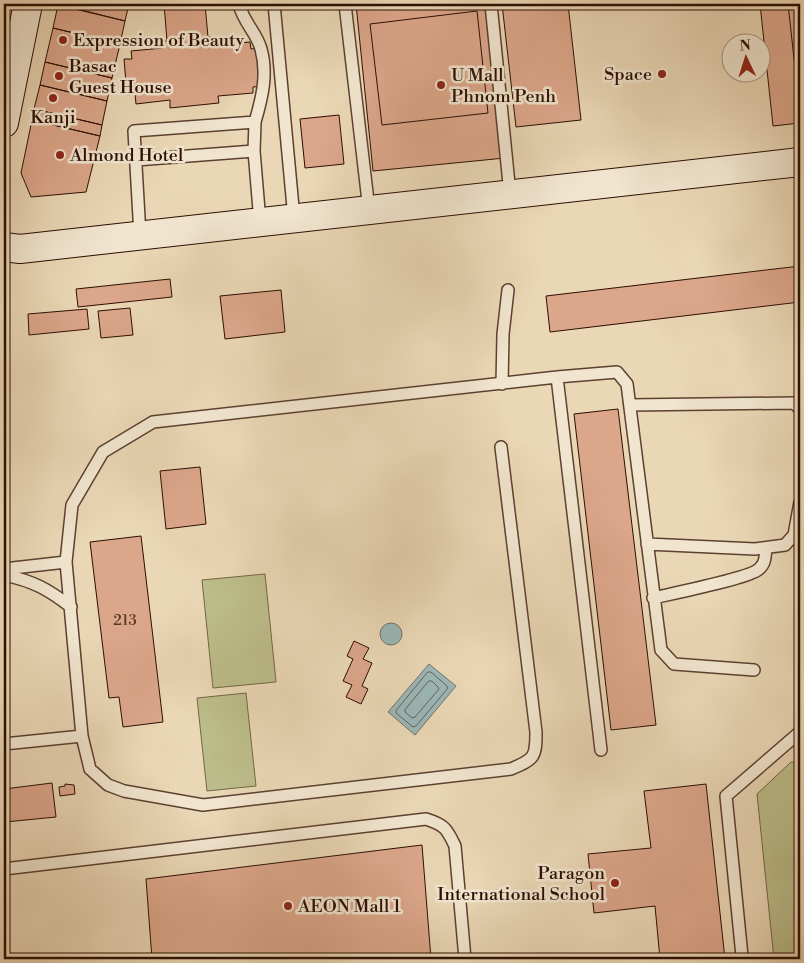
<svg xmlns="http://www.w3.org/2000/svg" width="804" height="963" viewBox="0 0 804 963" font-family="'Libre Bodoni',serif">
  <rect width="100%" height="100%" fill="#ead7b5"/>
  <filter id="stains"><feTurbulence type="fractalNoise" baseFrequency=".004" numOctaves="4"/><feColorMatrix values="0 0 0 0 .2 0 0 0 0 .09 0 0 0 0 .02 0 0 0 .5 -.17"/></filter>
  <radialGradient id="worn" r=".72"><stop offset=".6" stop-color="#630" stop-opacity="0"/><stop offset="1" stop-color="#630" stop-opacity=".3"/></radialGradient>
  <!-- green -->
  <path fill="#bcbd8a" stroke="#746646" d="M 265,574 L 276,682 L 213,688 L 202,580 Z
    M 246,693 L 256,786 L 207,791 L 197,698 Z
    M 791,762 L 800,762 L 800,959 L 774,959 L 757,794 Z"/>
  <!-- water -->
  <path fill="#9bb7b7" stroke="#6f736f" d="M380 634a11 11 0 1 1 22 0a11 11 0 1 1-22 0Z
    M 429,664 L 456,686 L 415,735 L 388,712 Z"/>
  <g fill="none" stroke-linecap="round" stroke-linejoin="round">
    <!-- shore -->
    <path stroke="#64625d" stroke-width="1" d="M 428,672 L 431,672 L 447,686 L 448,688 L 416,726 L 413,727 L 396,713 L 396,711 Z
      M 429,681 L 432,681 L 438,687 L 439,689 L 415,717 L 412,718 L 405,712 L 405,710 Z"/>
  </g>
  <!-- building -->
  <path fill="#dca68a" stroke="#2c0e03" d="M 58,4 L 129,4 L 125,21 Z
    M 164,4 L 205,4 L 208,37 L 213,37 L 214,45 L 250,42 L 251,49 L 258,48 L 262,86 L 253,87 L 253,93 L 218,96 L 219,103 L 170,108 L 170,100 L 136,104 L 135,94 L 127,95 L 124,59 L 132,59 L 131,51 L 163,48 L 162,41 L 167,41 Z
    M 356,4 L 489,4 L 505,158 L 373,171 Z
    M 502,4 L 568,4 L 581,120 L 516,127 Z
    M 760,4 L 800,4 L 800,123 L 773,126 Z
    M 788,4 L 800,4 L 800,95 L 798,95 Z
    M 58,5 L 125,21 L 120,44 L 53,28 Z
    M 477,11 L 488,113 L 382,125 L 370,24 Z
    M 53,28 L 120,44 L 112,78 L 45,62 Z
    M 45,62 L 112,78 L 107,101 L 40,85 Z
    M 40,85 L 107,101 L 102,125 L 34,109 Z
    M 34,109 L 102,125 L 100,136 L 32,120 Z
    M 339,115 L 344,164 L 305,168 L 300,119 Z
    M 32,120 L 100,136 L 86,192 L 31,197 L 21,173 Z
    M 800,266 L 800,302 L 550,332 L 546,296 Z
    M 170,279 L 172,297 L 78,307 L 76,289 Z
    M 281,290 L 285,332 L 225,339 L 220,296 Z
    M 130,308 L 133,335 L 101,338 L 98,311 Z
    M 87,309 L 89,329 L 29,335 L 28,314 Z
    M 618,409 L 656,725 L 611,730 L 574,414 Z
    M 200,467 L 206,524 L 166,529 L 160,471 Z
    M 141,536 L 163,722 L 123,727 L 119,697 L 109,698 L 90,542 Z
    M 354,641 L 369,648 L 363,659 L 372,663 L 362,686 L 368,689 L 361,704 L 346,697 L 352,685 L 343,681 L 353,659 L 347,656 Z
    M 52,783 L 56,817 L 5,822 L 4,789 Z
    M 65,784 L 74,785 L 75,794 L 60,796 L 59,787 L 65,786 Z
    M 706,784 L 725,959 L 660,959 L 655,906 L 594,913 L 588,854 L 651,848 L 644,791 Z
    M 422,845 L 431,959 L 152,959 L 146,879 Z"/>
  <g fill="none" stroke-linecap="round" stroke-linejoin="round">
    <!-- lane casing -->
    <g stroke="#5c4030" stroke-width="14">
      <path id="lane" d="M 239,4 C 243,22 257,33 261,49 C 268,74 262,98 255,122
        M 274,4 L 294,218
        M 345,4 L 369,210
        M 491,4 L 510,194
        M 136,160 L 254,151
        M 140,235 L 134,131 L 255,122 L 254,151 L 260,222
        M 557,377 L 601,750
        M 502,384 L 503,334 L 508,290
        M 630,405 L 794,403 L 800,409
        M 647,544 L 755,549 L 785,545 L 794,535 L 800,502
        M 4,569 L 66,562
        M 4,575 C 33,581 48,589 71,607
        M 653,598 C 670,594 750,578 759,569 C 766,563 765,556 766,548
        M 82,736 L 90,769 L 108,785 L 124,791 L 203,805 L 511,769 C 535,759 536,757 536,732 L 501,447
        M 4,744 L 82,736 L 66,562 L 72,505 L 103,452 L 153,422 L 557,377 L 617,372 L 627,384 L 661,650 L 674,664 L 754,670
        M 4,869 L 426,819 C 445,825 447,829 455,846 L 465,959
        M 742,956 L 726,796 L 800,732"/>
    </g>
    <!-- secondary casing -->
    <g stroke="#2c0e03" stroke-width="30">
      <path id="secondary" d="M 4,123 L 28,4
        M 4,247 L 20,249 L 800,162"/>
    </g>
    <!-- lane -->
    <use href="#lane" stroke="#f1e5cf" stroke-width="11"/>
    <!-- secondary -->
    <use href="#secondary" stroke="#f1e5cf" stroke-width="28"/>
  </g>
  <!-- markers -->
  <g fill="#8f2418" stroke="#f1e5cf" stroke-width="2">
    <circle cx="63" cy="40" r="5"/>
    <circle cx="662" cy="74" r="5"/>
    <circle cx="59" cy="76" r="5"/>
    <circle cx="441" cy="85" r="5"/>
    <circle cx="53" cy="98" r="5"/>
    <circle cx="60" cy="155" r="5"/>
    <circle cx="615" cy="883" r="5"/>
    <circle cx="288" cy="906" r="5"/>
  </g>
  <g text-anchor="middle" stroke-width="5" stroke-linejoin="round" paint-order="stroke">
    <!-- number labels -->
    <g font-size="15" fill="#583425">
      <text x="125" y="625">213</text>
    </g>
    <!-- poi labels -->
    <g font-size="18" fill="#2c0e03" stroke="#f1e5cf" text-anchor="start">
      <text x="73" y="46">Expression of Beauty</text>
      <text x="69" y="72">Basac<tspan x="69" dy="21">Guest House</tspan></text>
      <text x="652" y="80" text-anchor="end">Space</text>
      <text x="451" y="81">U Mall<tspan x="451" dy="21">Phnom Penh</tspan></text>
      <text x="53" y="123" text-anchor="middle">Kanji</text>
      <text x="70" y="161">Almond Hotel</text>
      <text x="605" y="879" text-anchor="end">Paragon<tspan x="605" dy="21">International School</tspan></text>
      <text x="298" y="912">AEON Mall 1</text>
    </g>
  </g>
  <!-- margin -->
  <rect width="804" height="963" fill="none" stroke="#ead7b5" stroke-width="20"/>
  <rect x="5" y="5" width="794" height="953" fill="none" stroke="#2c0e03" stroke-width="2.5"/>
  <rect x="10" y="10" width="784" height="943" fill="none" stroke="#2c0e03"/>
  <!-- north arrow -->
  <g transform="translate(746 58) rotate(356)"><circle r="24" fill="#f1e5cf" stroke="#a28f7d"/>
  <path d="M0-4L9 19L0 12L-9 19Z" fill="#8f2418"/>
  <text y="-8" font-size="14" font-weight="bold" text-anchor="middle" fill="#2c0e03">N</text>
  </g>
  <rect width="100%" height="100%" filter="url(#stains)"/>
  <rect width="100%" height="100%" fill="url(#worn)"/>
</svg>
